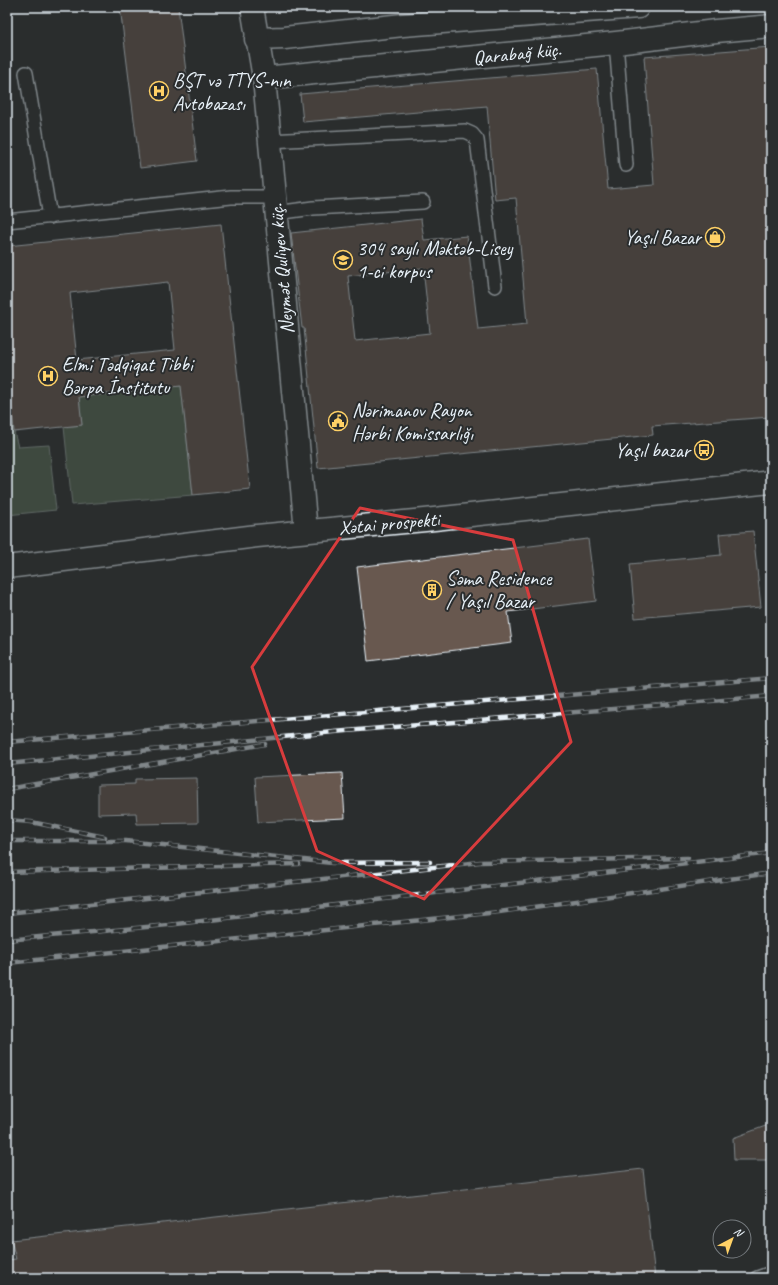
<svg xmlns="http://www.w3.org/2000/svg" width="778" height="1285" viewBox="0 0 778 1285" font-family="Caveat,sans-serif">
  <rect width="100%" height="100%" fill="#2a2d2e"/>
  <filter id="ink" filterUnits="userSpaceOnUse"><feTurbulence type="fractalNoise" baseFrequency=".025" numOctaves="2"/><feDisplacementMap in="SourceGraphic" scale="8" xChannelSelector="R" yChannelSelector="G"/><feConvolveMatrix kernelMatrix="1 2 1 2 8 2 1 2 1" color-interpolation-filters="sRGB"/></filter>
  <g filter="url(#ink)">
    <!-- green -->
    <path fill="#596c56" stroke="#a0aea7" d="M 181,386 L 193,495 L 72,505 L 64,427 L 82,425 L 79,397 Z
      M 11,401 L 14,432 L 18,447 L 49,445 L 56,510 L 7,515 L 7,402 Z"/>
    <!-- building -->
    <path fill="#685950" stroke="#e8f1f8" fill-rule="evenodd" d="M 120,7 L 178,7 L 197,161 L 140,168 Z
      M 771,47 L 771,417 L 652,426 L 653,435 L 318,468 L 304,328 L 302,328 L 291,233 L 421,219 L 424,240 L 467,236 L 478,329 L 527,324 L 516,198 L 495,200 L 487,106 L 303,122 L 300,94 L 597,69 L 608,189 L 654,185 L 644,57 ZM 423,268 L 430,333 L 355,341 L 348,276 Z
      M 221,224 L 250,489 L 193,495 L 181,386 L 79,397 L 82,425 L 14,432 L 11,401 L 7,402 L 7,246 ZM 168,282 L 175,350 L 77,360 L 70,293 Z
      M 753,531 L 761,607 L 635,618 L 630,564 L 721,555 L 719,534 Z
      M 588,539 L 596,601 L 508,612 L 512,643 L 368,661 L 357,567 Z
      M 342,773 L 345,818 L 258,822 L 255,777 Z
      M 197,778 L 198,823 L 137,824 L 136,813 L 98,814 L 98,785 L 135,784 L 135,779 Z
      M 771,1124 L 771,1160 L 734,1160 L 733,1138 Z
      M 643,1169 L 655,1278 L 7,1278 L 7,1260 L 16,1259 L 11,1240 Z"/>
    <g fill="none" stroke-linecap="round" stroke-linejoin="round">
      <!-- service casing -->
      <g stroke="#e8f1f8" stroke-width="16">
        <path id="service" d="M 616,43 L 626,165
          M 26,73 L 50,217
          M 269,141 L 465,131 L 472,134 L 477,140 L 495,286
          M 276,213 L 313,208 L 423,202
          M 7,221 L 231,197 L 274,197
          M 757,1278 L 771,1273"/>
      </g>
      <!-- minor casing -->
      <g stroke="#e8f1f8" stroke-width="25">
        <path id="minor" d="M 256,39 L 284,38 L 403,25 L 638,7
          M 264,78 L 616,43 L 716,31 L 771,26"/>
      </g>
      <!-- secondary casing -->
      <g stroke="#e8f1f8" stroke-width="25">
        <path id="secondary" d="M 252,7 L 264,78 L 306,531
          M 7,567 L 257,536 L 425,520 L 771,482"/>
      </g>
      <!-- service -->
      <use href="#service" stroke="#2a2d2e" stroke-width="13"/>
      <!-- minor -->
      <use href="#minor" stroke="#2a2d2e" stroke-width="22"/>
      <!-- secondary -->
      <use href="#secondary" stroke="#2a2d2e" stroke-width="22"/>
      <!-- rail casing -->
      <g stroke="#e8f1f8" stroke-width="4.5">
        <path id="rail" d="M 7,742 L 771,678
          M 7,764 L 334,732 L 771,696
          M 7,789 L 265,744
          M 7,820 L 31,822 L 105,837
          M 7,841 L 126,841 L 332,863 L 430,862
          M 7,872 L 299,864
          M 7,913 L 480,862 L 688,858
          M 7,940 L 168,925 L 771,853
          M 7,963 L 499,912 L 771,873"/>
      </g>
      <!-- rail -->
      <use href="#rail" stroke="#2a2d2e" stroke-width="3" stroke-dasharray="9" stroke-linecap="butt"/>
    </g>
  </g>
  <!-- marked area -->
  <path d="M0 0H778V1285H0ZM 360,508 L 513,540 L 571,742 L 424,899 L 317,851 L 252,667 Z" fill="#2a2d2e" fill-opacity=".55" fill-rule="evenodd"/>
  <path fill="none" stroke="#d83c3d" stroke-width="3" stroke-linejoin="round" d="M 360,508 L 513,540 L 571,742 L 424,899 L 317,851 L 252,667 Z"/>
  <!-- icons -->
  <defs>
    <g id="hospital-ring" transform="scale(1)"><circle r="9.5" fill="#2a2d2e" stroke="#ffd166" stroke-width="1.5"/><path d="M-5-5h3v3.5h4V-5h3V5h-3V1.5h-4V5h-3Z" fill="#ffd166"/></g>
    <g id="shop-ring" transform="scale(1)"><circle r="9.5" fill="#2a2d2e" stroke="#ffd166" stroke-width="1.5"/><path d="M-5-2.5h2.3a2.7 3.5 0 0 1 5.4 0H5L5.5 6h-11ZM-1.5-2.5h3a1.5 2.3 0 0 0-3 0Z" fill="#ffd166"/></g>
    <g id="school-ring" transform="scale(1)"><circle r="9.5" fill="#2a2d2e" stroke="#ffd166" stroke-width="1.5"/><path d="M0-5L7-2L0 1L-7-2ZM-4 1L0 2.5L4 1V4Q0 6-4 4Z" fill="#ffd166"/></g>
    <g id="civic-ring" transform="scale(1)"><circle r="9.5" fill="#2a2d2e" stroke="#ffd166" stroke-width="1.5"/><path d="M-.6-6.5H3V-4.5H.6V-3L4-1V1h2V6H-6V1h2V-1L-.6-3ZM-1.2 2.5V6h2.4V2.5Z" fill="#ffd166"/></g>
    <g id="bus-ring" transform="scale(1)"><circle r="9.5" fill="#2a2d2e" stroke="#ffd166" stroke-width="1.5"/><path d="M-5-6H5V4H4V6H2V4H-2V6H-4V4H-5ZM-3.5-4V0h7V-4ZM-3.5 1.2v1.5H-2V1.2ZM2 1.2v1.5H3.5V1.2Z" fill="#ffd166"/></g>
    <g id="building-ring" transform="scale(1)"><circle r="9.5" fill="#2a2d2e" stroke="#ffd166" stroke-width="1.5"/><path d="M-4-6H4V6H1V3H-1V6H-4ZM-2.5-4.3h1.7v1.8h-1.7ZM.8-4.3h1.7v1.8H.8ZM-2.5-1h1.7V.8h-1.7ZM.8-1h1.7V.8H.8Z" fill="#ffd166"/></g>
  </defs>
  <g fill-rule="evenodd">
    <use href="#hospital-ring" x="159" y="91"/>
    <use href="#shop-ring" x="715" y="237"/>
    <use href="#school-ring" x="343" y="260"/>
    <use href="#hospital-ring" x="48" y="376"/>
    <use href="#civic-ring" x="338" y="421"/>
    <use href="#bus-ring" x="704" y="450"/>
    <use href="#building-ring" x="432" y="590"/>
  </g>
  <g text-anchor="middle" stroke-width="4" stroke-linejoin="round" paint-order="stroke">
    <!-- street labels -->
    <g font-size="20" fill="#e8f1f8" stroke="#2a2d2e">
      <text transform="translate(517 53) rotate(-6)" y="7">Qarabağ küç.</text>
      <text transform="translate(281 269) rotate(-95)" y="7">Neymət Quliyev küç.</text>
      <text transform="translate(389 523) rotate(-5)" y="7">Xətai prospekti</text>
    </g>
    <!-- poi labels -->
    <g font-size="20" fill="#e8f1f8" stroke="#2a2d2e" text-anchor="start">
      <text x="173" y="87">BŞT və TTYS-nın<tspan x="173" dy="23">Avtobazası</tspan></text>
      <text x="701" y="244" text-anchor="end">Yaşıl Bazar</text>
      <text x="357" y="255">304 saylı Məktəb-Lisey<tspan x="357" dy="23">1-ci korpus</tspan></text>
      <text x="62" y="371">Elmi Tədqiqat Tibbi<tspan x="62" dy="23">Bərpa İnstitutu</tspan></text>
      <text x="352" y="417">Nərimanov Rayon<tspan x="352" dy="23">Hərbi Komissarlığı</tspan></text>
      <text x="690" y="457" text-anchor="end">Yaşıl bazar</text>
      <text x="446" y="585">Səma Residence<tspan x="446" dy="23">/ Yaşıl Bazar</tspan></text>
    </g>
  </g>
  <!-- margin -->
  <rect width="778" height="1285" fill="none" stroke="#2a2d2e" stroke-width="24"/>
  <rect x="12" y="12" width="754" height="1261" fill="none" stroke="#e8f1f8" stroke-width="1.5" filter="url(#ink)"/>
  <!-- north arrow -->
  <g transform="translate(732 1239) rotate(41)"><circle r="19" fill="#2a2d2e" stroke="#767b7f"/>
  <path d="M0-3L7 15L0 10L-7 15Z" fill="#ffd166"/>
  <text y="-6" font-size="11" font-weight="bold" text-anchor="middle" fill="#e8f1f8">N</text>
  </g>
</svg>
